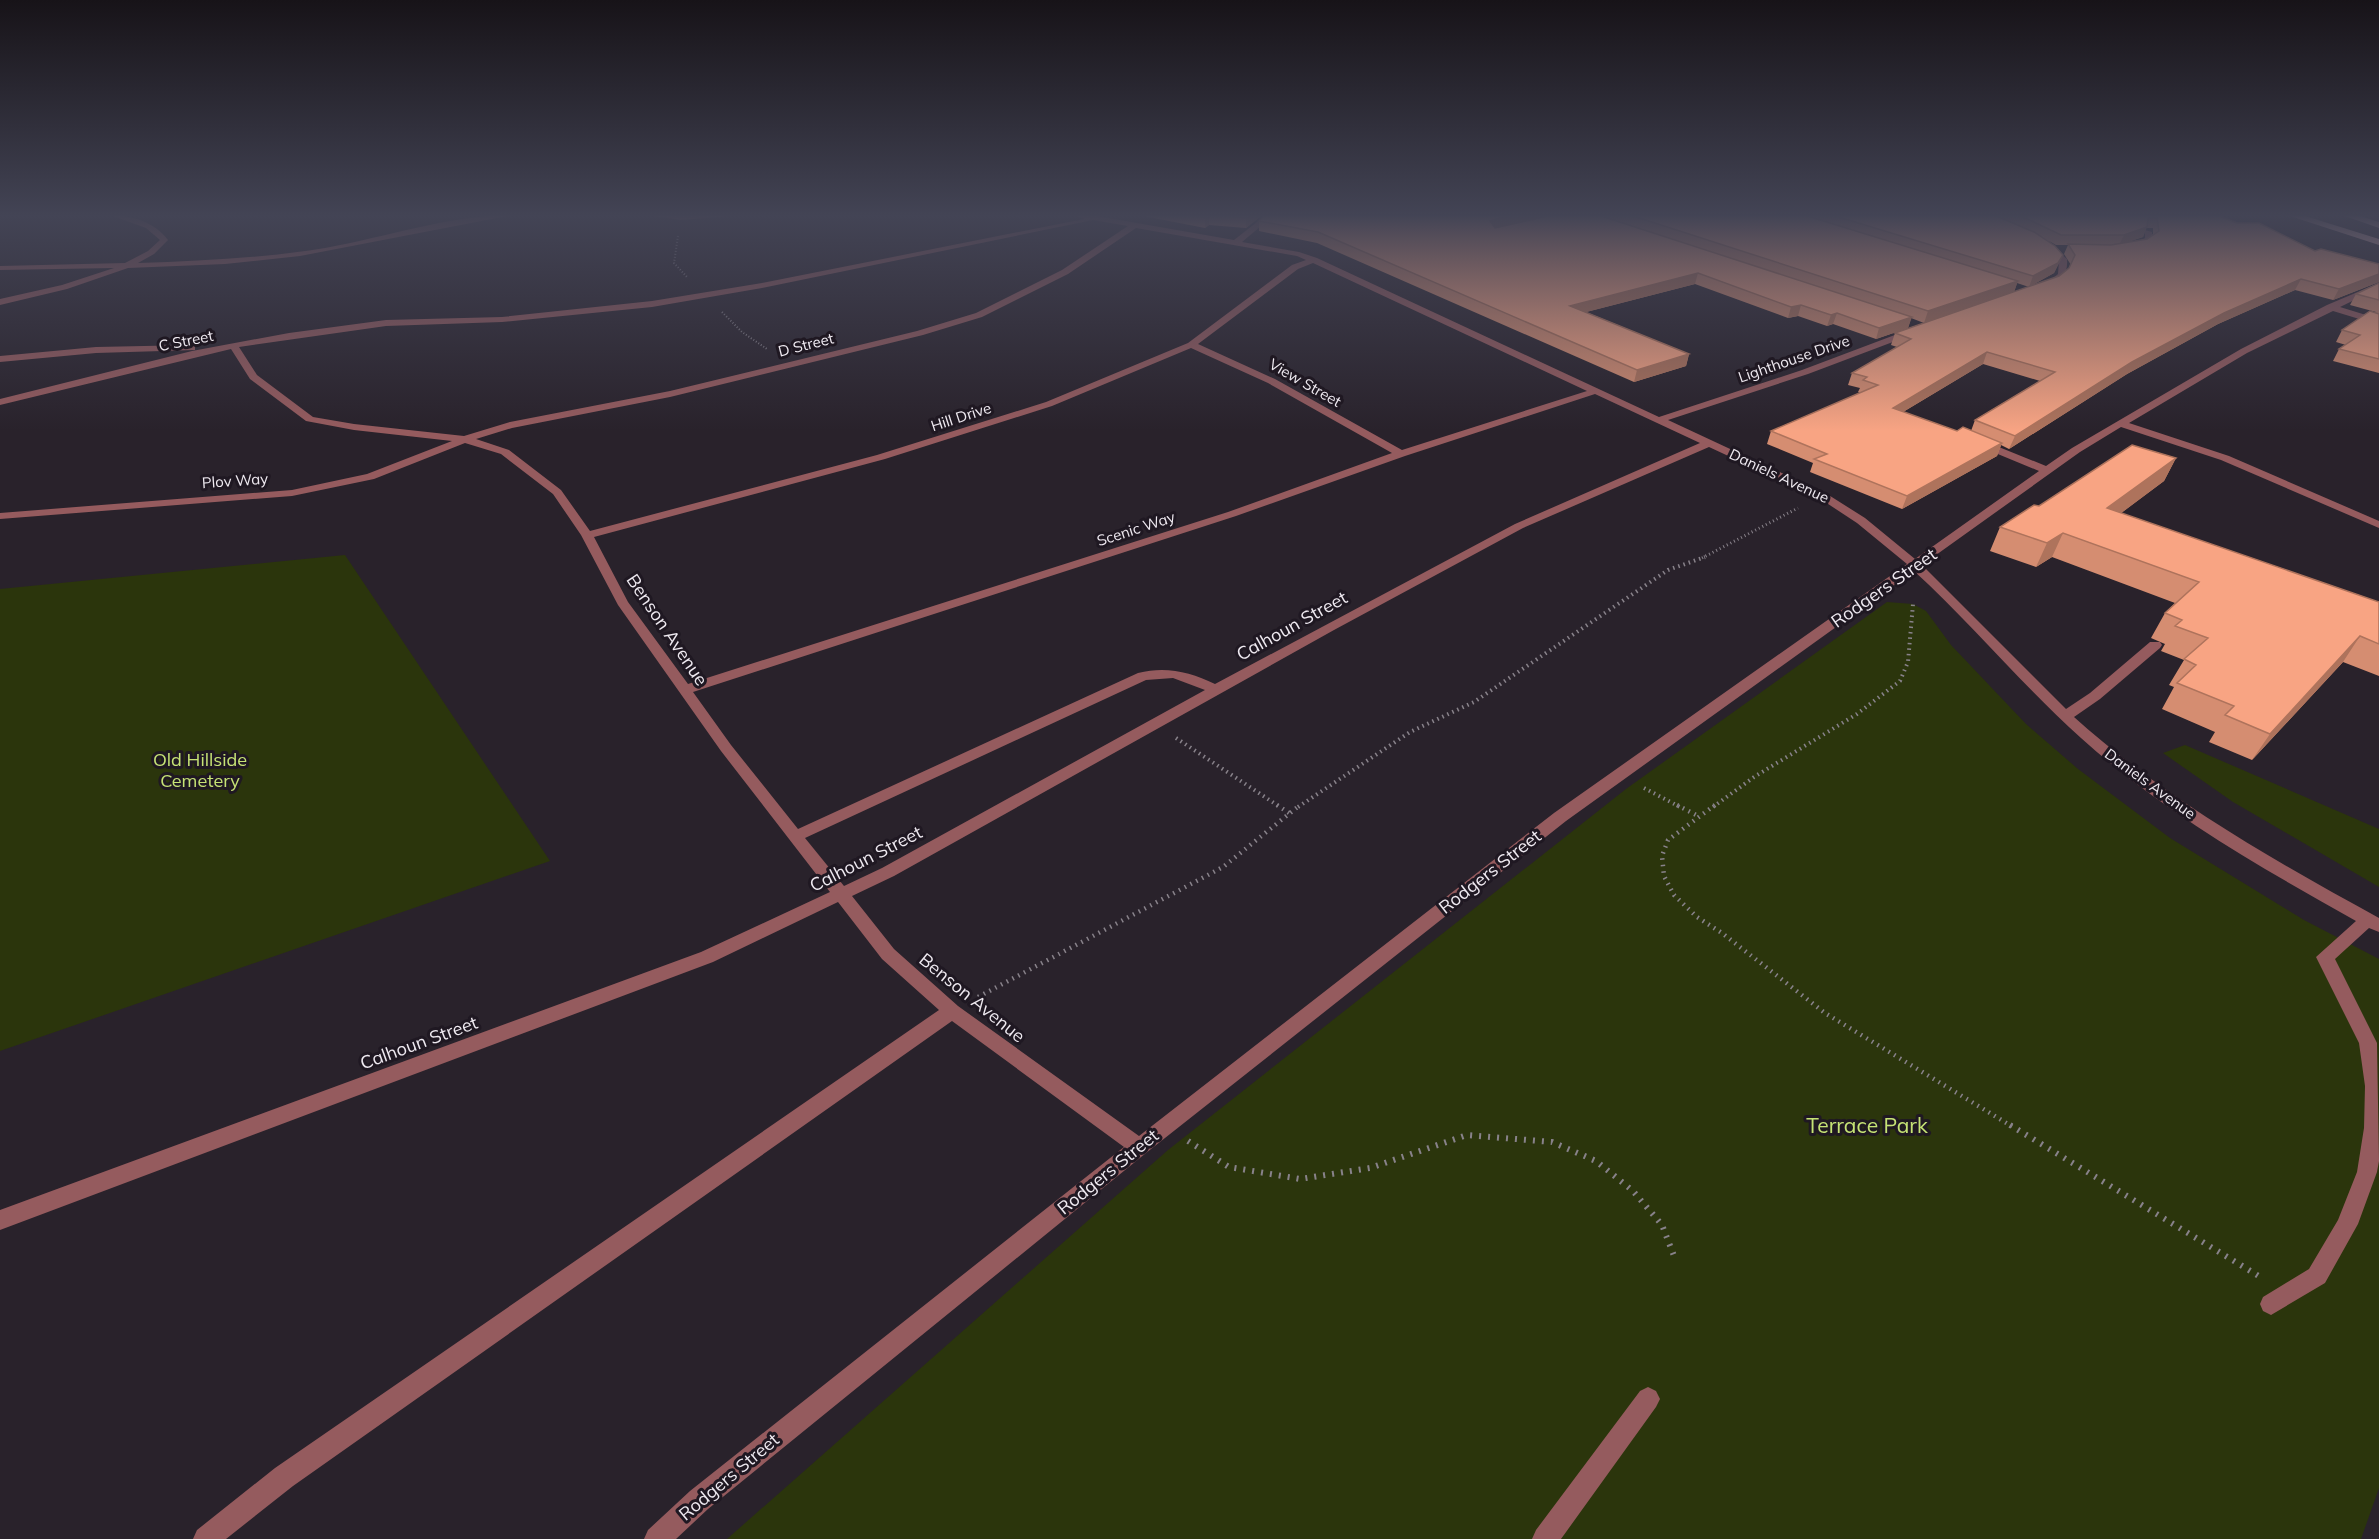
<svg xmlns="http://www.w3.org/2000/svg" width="2379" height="1539" viewBox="0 0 2379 1539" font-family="Mulish,sans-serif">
  <rect width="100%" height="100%" fill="#29222b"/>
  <!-- green -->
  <path fill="#2b350c" d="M 345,555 L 550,861 L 0,1051 L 0,589 Z
    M 1887,602 L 1913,604 L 1926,611 L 1951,645 L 2026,724 L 2078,769 L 2170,838 L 2304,920 L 2379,959 L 2379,1488 L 2361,1539 L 727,1539 L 1168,1150 L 1626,789 Z
    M 2185,745 L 2379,829 L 2379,887 L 2233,802 L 2163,753 Z"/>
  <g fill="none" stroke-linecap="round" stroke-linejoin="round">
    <!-- path-far4 -->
    <path stroke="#88828a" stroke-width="2" stroke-dasharray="1 2" stroke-linecap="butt" d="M 678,236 L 674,263 L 687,277
      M 722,312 L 742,332 L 767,349"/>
    <!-- path-far3 -->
    <path stroke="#88828a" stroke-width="3" stroke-dasharray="1 3" stroke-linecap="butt" d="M 1702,558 L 1798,508"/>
    <!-- path-far2 -->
    <path stroke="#88828a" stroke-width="4" stroke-dasharray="1.5 4" stroke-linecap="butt" d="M 1176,738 L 1280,807
      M 1644,788 L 1680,807
      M 1298,807 L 1410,732 L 1474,702 L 1668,570 L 1705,557
      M 1713,807 L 1754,777 L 1857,714 L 1900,681 L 1908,662 L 1913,604"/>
    <!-- path-far1 -->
    <path stroke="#88828a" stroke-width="4.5" stroke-dasharray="1.5 5" stroke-linecap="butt" d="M 1277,805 L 1289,813
      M 1677,805 L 1700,817
      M 1715,805 L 1668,840 L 1662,856 L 1664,876 L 1674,895 L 1697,917 L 1722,933 L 1825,1013 L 2013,1127
      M 978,997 L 1223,867 L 1300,805"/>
    <!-- path -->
    <path stroke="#88828a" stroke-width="6" stroke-dasharray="2 7" stroke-linecap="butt" d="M 2010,1125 L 2262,1278
      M 1188,1141 L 1229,1167 L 1300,1179 L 1370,1168 L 1467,1135 L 1552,1142 L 1596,1161 L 1633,1191 L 1662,1225 L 1676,1261"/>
    <!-- minor -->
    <path fill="#955b5e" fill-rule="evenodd" d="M 110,215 C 131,215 155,222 168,240 L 154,254 L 138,263 C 201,261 263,258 325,248 C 387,237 449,215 513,215 L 300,256 L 225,264 L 128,268 L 67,289 L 0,305 L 0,299 L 62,285 L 114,268 L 0,270 L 0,266 L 125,263 L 148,251 L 160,240 L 146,228 Z
      M 646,215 L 744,215 L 681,220 Z
      M 1073,215 L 1091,215 L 1234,240 L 1266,215 L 1274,215 L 1242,242 L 1299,252 L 1317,258 L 1659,417 L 1802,370 L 1908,330 L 1914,330 L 1914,334 L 1808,374 L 1668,420 L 1827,494 L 1865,518 L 1915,559 L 2039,471 L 1976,445 L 1976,441 L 1984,441 L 2046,466 L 2072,448 L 2241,349 L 2327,305 L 2379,283 L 2379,288 L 2340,307 L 2379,319 L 2379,325 L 2333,311 L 2247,353 L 2129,423 L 2229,456 L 2379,521 L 2379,528 L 2221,460 L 2121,427 L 2080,452 L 1922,565 L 2066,709 L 2090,693 L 2150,642 L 2160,642 L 2162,645 L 2160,648 L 2100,699 L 2074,717 C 2165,799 2272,859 2379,918 L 2379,932 L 2369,928 L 2335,959 L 2377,1043 L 2379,1161 L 2377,1172 L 2358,1224 L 2325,1283 L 2271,1315 L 2263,1311 L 2260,1304 L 2263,1297 L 2309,1269 L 2338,1220 L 2357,1172 L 2364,1128 L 2365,1086 L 2359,1043 L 2316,957 L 2356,921 C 2260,867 2163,812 2081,738 C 2022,685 1972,624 1914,571 L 1566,821 L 1146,1153 L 708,1509 L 676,1539 L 644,1539 L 648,1530 L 690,1491 L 1124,1147 L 952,1021 L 293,1486 L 226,1539 L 193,1539 L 197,1530 L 275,1468 L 939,1010 L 882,959 L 838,902 L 713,962 L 0,1230 L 0,1210 L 701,952 L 830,892 L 721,751 L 618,605 L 581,535 L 553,494 L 501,454 L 465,443 L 374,479 L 292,496 L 0,519 L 0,513 L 292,490 L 367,474 L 452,441 L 354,430 L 306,421 L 250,379 L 231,349 L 0,405 L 0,399 L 192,351 L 289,333 L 386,320 L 502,317 L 652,301 L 762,283 L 1084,219 ZM 1093,220 L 1128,226 L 1062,270 L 976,313 L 917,331 L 670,391 L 510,422 L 464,436 L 354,424 L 313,417 L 257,375 L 239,347 L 386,326 L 502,322 L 652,307 L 762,288 ZM 1136,228 L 1297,256 L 1306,260 L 1292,265 L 1188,343 L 1046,402 L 877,455 L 590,531 L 561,490 L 509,450 L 476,439 L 512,428 L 670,397 L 923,335 L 982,317 L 1068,274 ZM 1313,263 L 1587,391 L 1402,450 L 1275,379 L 1198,344 L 1298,269 ZM 1191,348 L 1268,383 L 1392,453 L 1228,512 L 688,684 L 628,602 L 594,537 L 885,459 L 1052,406 ZM 1595,394 L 1700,443 L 1515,524 L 1215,684 C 1190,672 1166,666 1138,673 L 798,829 L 731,745 L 693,692 L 1236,516 L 1405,456 ZM 1709,447 L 1819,498 L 1857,523 L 1907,564 L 1554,813 L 1139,1136 L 958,1006 L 894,949 L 852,896 L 894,876 L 1334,630 L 1523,528 ZM 1173,678 L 1205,690 L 882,868 L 844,886 L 805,838 L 1146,680 Z
      M 2145,230 L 2152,232 L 2152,241 L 2144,248 L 2132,249 L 2132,245 L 2139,244 L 2145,238 Z
      M 2043,243 L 2049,243 L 2067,259 C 2068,273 2063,281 2050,286 L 2046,284 L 2058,274 L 2059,260 L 2043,247 Z
      M 192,345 L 195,346 L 195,350 L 96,353 L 0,362 L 0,356 L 96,347 Z
      M 1648,1387 L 1656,1391 L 1660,1399 L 1656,1407 L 1561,1539 L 1532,1539 L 1536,1530 L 1640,1391 Z"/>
    <!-- highway -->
    <path fill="#fec3c4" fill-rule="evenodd" d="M 2287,215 L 2302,215 L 2379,239 L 2379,245 Z
      M 2342,215 L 2357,215 L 2379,222 L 2379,228 Z"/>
  </g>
  <!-- wall -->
  <path fill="#d58d71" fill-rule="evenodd" d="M 1138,215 L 1262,215 L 1246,228 L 1209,225 L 1205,228 Z
    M 1265,215 L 2217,215 L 2315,251 L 2379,282 L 2333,300 L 2295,290 L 2218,324 L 2127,374 L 2009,449 L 2001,445 L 1997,456 L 1902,509 L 1810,472 L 1813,463 L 1767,444 L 1771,431 L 1860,393 L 1858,392 L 1860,388 L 1848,385 L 1852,373 L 1897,347 L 1891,345 L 1895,333 L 2007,294 L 1924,323 L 1911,318 L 1908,328 L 1876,339 L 1833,324 L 1827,326 L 1798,316 L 1788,318 L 1695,284 L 1586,312 L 1689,354 L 1686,366 L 1634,382 L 1317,243 L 1259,231 L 1259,221 ZM 2146,228 L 2153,228 L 2153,234 L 2147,239 L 2128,242 L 2143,237 ZM 2049,241 L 2056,245 L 2068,245 L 2064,254 L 2071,265 L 2069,268 L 2059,276 L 2014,292 L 2017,283 L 2029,287 L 2054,273 L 2063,255 ZM 1983,364 L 2040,381 L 1975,420 L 1971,431 L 1957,431 L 1903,412 Z
    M 2379,283 L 2379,373 L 2333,361 L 2339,349 L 2346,345 L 2336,342 L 2342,330 L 2376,312 L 2350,305 L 2356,294 Z
    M 2176,458 L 2164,481 L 2121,513 L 2379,602 L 2379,676 L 2343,662 L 2252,760 L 2209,742 L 2215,732 L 2162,709 L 2174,687 L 2169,685 L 2184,660 L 2161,651 L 2165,644 L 2151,638 L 2165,613 L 2175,603 L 2052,557 L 2036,567 L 1990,551 L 2000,527 L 2039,506 Z"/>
  <!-- shaded-wall -->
  <path fill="#ae735c" d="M 1209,215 L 1209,225 L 1205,228 L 1205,218 Z
    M 1249,215 L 1262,215 L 1246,228 L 1246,218 Z
    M 1511,215 L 1552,215 L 1488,231 L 1490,221 Z
    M 2147,227 L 2143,237 L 2119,245 L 2124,235 Z
    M 2063,255 L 2054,273 L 2029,287 L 2033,276 Z
    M 1698,273 L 1695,284 L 1567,317 L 1570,306 Z
    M 2379,274 L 2379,282 L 2333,300 L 2339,289 Z
    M 2301,279 L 2295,290 L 2218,324 L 2127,374 L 2009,449 L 2015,436 L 2132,362 L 2224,313 Z
    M 2018,281 L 2014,292 L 1924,323 L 1928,311 Z
    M 1801,305 L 1798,316 L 1788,318 L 1791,307 Z
    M 1837,313 L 1833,324 L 1827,326 L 1831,315 Z
    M 1912,317 L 1908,328 L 1876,339 L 1879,328 Z
    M 1987,352 L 1983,364 L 1888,421 L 1893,408 Z
    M 1689,354 L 1686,366 L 1634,382 L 1637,370 Z
    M 2002,443 L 1997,456 L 1902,509 L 1907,496 Z
    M 2176,458 L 2164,481 L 2096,532 L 2107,508 Z
    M 2063,533 L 2052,557 L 2036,567 L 2047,543 Z
    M 2360,636 L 2343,662 L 2252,760 L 2270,734 Z"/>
  <!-- building -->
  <path fill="#f8a483" stroke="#ae735c" stroke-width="1.5" d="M 1192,215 L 1209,215 L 1205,218 Z
    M 1213,215 L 1249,215 L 1246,218 Z
    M 1265,215 L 1511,215 L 1490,221 L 1495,228 L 1552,215 L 1598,215 L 1912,317 L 1879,328 L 1837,313 L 1831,315 L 1801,305 L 1791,307 L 1698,273 L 1570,306 L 1689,354 L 1637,370 L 1318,232 L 1259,221 Z
    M 1630,215 L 1804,215 L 2018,281 L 1928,311 Z
    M 1832,215 L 1994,215 L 2034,232 L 2055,246 L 2063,255 L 2058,263 L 2033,276 Z
    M 2019,215 L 2217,215 L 2237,223 L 2259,223 L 2315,251 L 2321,249 L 2379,264 L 2379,274 L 2339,289 L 2301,279 L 2224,313 L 2132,362 L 2015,436 L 1975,420 L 2055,372 L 1987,352 L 1893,408 L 1957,431 L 1963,427 L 2002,443 L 1907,496 L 1814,459 L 1827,454 L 1771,431 L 1878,385 L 1863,380 L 1867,377 L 1852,373 L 1911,339 L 1895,333 L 2059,276 L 2069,268 L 2075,255 L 2068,244 L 2111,245 L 2147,239 L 2159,231 L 2157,218 L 2148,218 L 2147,227 L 2124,235 L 2061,235 Z
    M 2379,283 L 2379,300 L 2356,294 Z
    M 2370,311 L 2379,314 L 2379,359 L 2339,349 L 2360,335 L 2342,330 Z
    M 2132,445 L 2176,458 L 2107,508 L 2379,602 L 2379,644 L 2360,636 L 2270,734 L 2225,715 L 2234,706 L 2177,683 L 2196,665 L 2184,659 L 2208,638 L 2175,626 L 2182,620 L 2165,613 L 2199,582 L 2063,533 L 2047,543 L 2000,527 L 2034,505 L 2039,506 Z"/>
  <!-- sky -->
  <linearGradient id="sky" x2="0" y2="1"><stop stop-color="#171318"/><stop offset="0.5" stop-color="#434455"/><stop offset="1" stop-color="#434455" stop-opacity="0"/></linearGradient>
  <rect width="2379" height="431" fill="url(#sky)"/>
  <g text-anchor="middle" stroke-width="6" stroke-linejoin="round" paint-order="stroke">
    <!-- far-street labels -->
    <g font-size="15" fill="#efeaf1" stroke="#1f1822">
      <text transform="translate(186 341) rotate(-11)" y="5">C Street</text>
      <text transform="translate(806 345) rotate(-14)" y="5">D Street</text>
      <text transform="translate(1794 359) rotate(-19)" y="5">Lighthouse Drive</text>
      <text transform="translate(1305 383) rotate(30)" y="5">View Street</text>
      <text transform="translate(961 417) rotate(-18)" y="5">Hill Drive</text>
      <text transform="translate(1779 476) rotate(25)" y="5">Daniels Avenue</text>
      <text transform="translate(235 481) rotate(-4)" y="5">Plov Way</text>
      <text transform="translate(1136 529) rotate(-18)" y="5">Scenic Way</text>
      <text transform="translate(2150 784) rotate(36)" y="5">Daniels Avenue</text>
    </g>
    <!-- street labels -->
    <g font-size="18" fill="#efeaf1" stroke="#1f1822">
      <text transform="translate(1884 588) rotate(-35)" y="6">Rodgers Street</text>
      <text transform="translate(1292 626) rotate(-29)" y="6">Calhoun Street</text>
      <text transform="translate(667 630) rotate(56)" y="6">Benson Avenue</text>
      <text transform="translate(866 859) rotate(-27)" y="6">Calhoun Street</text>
      <text transform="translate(1490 872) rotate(-38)" y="6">Rodgers Street</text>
      <text transform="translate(972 998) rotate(39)" y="6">Benson Avenue</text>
      <text transform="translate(419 1043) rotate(-20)" y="6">Calhoun Street</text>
      <text transform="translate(1108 1172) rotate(-39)" y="6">Rodgers Street</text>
      <text transform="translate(729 1477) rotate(-40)" y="6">Rodgers Street</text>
    </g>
    <!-- park labels -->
    <g font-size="18" fill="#c6e375" stroke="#1f1822">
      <text x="200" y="766">Old Hillside<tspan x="200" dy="21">Cemetery</tspan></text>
    </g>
    <!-- near-park labels -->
    <g font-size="21" fill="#c6e375" stroke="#1f1822">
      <text x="1867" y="1133">Terrace Park</text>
    </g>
  </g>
</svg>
